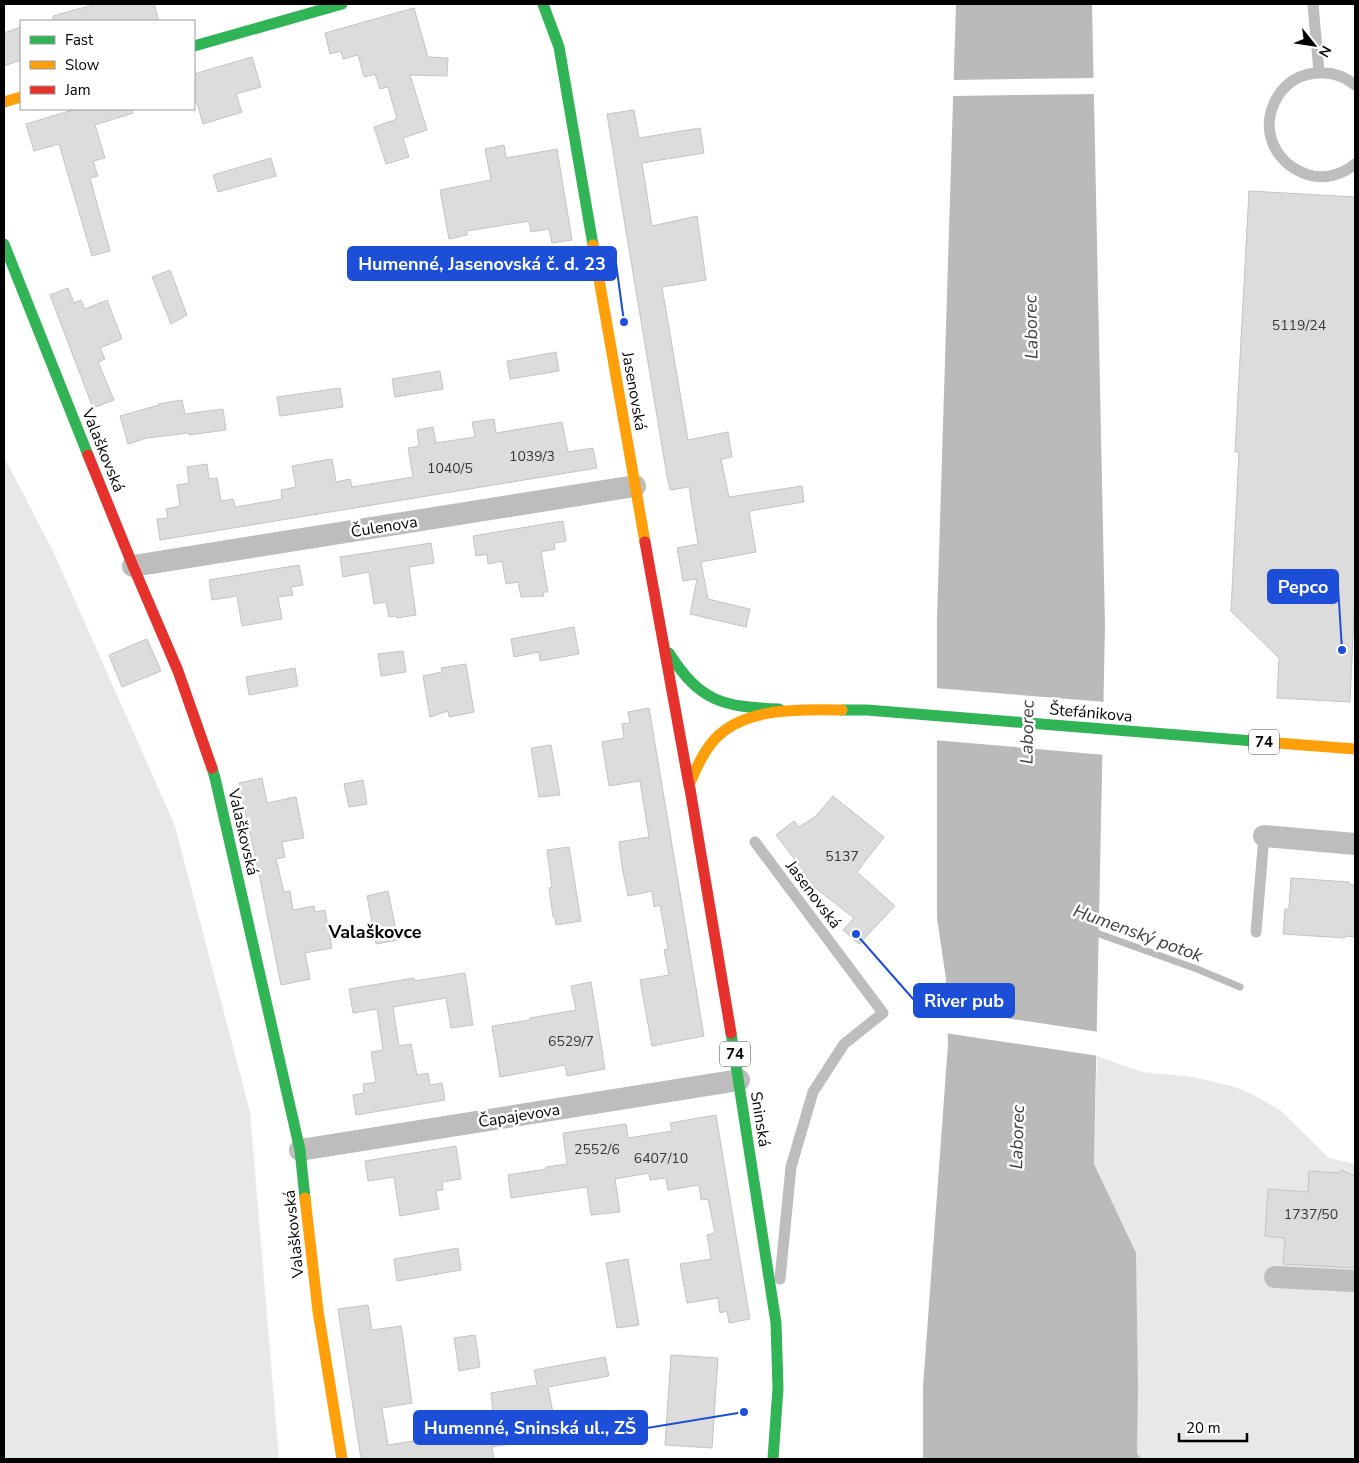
<svg xmlns="http://www.w3.org/2000/svg" width="1359" height="1463" viewBox="0 0 1359 1463" font-family="'Nunito Sans',sans-serif">
  <rect width="100%" height="100%" fill="#fff"/>
  <!-- green -->
  <path fill="#e8e8e8" d="M 4,457 L 54,553 L 175,826 L 250,1112 L 279,1459 L 4,1459 Z
    M 1097,1056 L 1142,1072 L 1193,1077 L 1232,1086 L 1252,1094 L 1281,1111 L 1329,1158 L 1355,1164 L 1355,1459 L 1141,1459 L 1137,1453 L 1094,1165 Z"/>
  <!-- water -->
  <path fill="#bababa" d="M 956,4 L 1092,4 L 1105,626 L 1094,1164 L 1136,1253 L 1138,1388 L 1137,1453 L 1141,1459 L 923,1459 L 923,1387 L 948,1044 L 946,979 L 937,918 L 937,618 Z"/>
  <!-- pier -->
  <path fill="#fff" d="M 1096,78 L 1096,94 L 951,96 L 951,80 Z
    M 934,688 L 1106,702 L 1105,755 L 934,740 Z
    M 945,1009 L 1099,1032 L 1099,1056 L 945,1033 Z"/>
  <g fill="none" stroke-linecap="round" stroke-linejoin="round">
    <!-- stream -->
    <path stroke="#bababa" stroke-width="7" d="M 1091,931 L 1197,969 L 1240,987"/>
  </g>
  <!-- building -->
  <path fill="#dcdcdc" stroke="#c4c4c4" d="M 96,4 L 154,4 L 159,21 L 53,21 L 53,16 Z
    M 414,8 L 428,57 L 448,58 L 447,76 L 410,75 L 427,130 L 403,138 L 409,157 L 386,164 L 374,127 L 397,119 L 388,87 L 380,89 L 375,74 L 364,77 L 358,55 L 343,59 L 341,51 L 330,54 L 325,33 Z
    M 21,27 L 21,60 L 4,66 L 4,33 Z
    M 252,57 L 261,87 L 236,94 L 242,112 L 203,124 L 197,103 L 194,104 L 194,74 Z
    M 76,109 L 132,109 L 133,113 L 95,125 L 105,158 L 93,161 L 98,176 L 90,178 L 110,251 L 92,256 L 59,144 L 34,151 L 26,124 Z
    M 634,110 L 639,138 L 700,128 L 704,153 L 642,163 L 652,226 L 697,216 L 706,280 L 662,287 L 688,440 L 728,432 L 732,457 L 721,459 L 729,497 L 802,486 L 804,502 L 749,511 L 756,552 L 701,562 L 708,599 L 750,609 L 746,627 L 690,614 L 697,579 L 683,581 L 677,548 L 698,544 L 689,487 L 670,490 L 667,476 L 621,201 L 607,114 Z
    M 504,145 L 506,158 L 557,149 L 572,240 L 552,243 L 549,229 L 531,232 L 529,221 L 467,231 L 467,235 L 449,239 L 440,190 L 491,180 L 485,149 Z
    M 271,158 L 276,176 L 218,192 L 213,175 Z
    M 1249,191 L 1355,197 L 1355,593 L 1350,702 L 1277,698 L 1279,658 L 1231,611 L 1239,452 L 1235,452 Z
    M 170,270 L 187,315 L 171,324 L 152,277 Z
    M 68,288 L 74,303 L 81,300 L 85,309 L 107,300 L 122,339 L 100,348 L 105,359 L 98,362 L 114,400 L 93,408 L 50,295 Z
    M 556,352 L 559,371 L 510,379 L 507,361 Z
    M 440,371 L 443,389 L 395,397 L 392,379 Z
    M 340,388 L 343,407 L 280,416 L 277,397 Z
    M 182,400 L 185,414 L 223,409 L 226,430 L 189,435 L 189,433 L 147,438 L 128,444 L 120,416 L 159,405 L 158,404 Z
    M 494,419 L 496,433 L 562,422 L 568,452 L 593,448 L 597,468 L 160,540 L 157,519 L 168,518 L 166,509 L 180,506 L 177,485 L 189,483 L 187,467 L 207,464 L 209,479 L 217,478 L 221,501 L 233,499 L 235,507 L 282,499 L 281,490 L 296,487 L 292,466 L 320,461 L 332,459 L 336,482 L 350,479 L 352,487 L 413,477 L 408,448 L 419,446 L 417,430 L 433,427 L 436,443 L 475,437 L 472,422 Z
    M 563,521 L 566,541 L 554,543 L 555,549 L 541,552 L 548,592 L 543,592 L 544,596 L 521,597 L 518,582 L 506,584 L 502,561 L 488,564 L 487,554 L 476,556 L 473,536 Z
    M 431,543 L 434,563 L 409,567 L 416,615 L 397,618 L 396,616 L 389,617 L 386,602 L 374,604 L 369,572 L 343,577 L 340,557 Z
    M 299,565 L 303,585 L 291,587 L 293,595 L 278,597 L 282,619 L 242,626 L 237,596 L 212,600 L 209,580 Z
    M 574,627 L 579,654 L 540,661 L 539,652 L 514,657 L 511,639 Z
    M 147,639 L 161,671 L 122,687 L 109,655 Z
    M 403,651 L 406,672 L 381,676 L 378,654 Z
    M 466,664 L 474,712 L 449,717 L 448,711 L 430,717 L 423,676 L 442,672 L 441,668 Z
    M 295,668 L 298,686 L 249,695 L 246,677 Z
    M 649,708 L 704,1036 L 652,1046 L 640,980 L 669,975 L 664,950 L 668,949 L 660,905 L 654,907 L 652,891 L 628,896 L 622,867 L 619,842 L 649,837 L 640,781 L 609,786 L 602,742 L 624,738 L 622,724 L 630,723 L 628,712 Z
    M 551,745 L 560,795 L 539,797 L 531,748 Z
    M 262,778 L 267,803 L 296,797 L 304,838 L 282,842 L 285,857 L 276,859 L 284,892 L 290,891 L 293,910 L 314,906 L 315,912 L 325,910 L 332,948 L 305,953 L 310,979 L 281,985 L 259,874 L 239,783 Z
    M 363,780 L 367,804 L 349,807 L 344,784 Z
    M 833,796 L 884,837 L 857,872 L 895,906 L 859,944 L 843,930 L 854,918 L 800,876 L 804,871 L 776,835 L 794,821 L 799,827 L 816,816 Z
    M 569,847 L 581,921 L 556,925 L 555,917 L 553,917 L 549,888 L 552,887 L 547,850 Z
    M 1291,878 L 1349,882 L 1349,884 L 1355,885 L 1355,937 L 1345,936 L 1345,938 L 1283,934 L 1285,909 L 1289,909 Z
    M 388,891 L 398,940 L 376,944 L 367,896 Z
    M 465,973 L 473,1025 L 451,1028 L 446,998 L 393,1007 L 399,1046 L 411,1044 L 417,1075 L 428,1073 L 430,1085 L 442,1083 L 445,1100 L 356,1115 L 353,1095 L 364,1093 L 363,1084 L 376,1082 L 371,1052 L 383,1050 L 377,1009 L 353,1013 L 349,989 L 414,978 L 414,981 Z
    M 591,982 L 605,1069 L 567,1076 L 565,1065 L 500,1077 L 492,1026 L 530,1020 L 530,1018 L 576,1010 L 571,986 Z
    M 716,1115 L 750,1319 L 729,1323 L 727,1311 L 720,1313 L 718,1298 L 687,1303 L 680,1264 L 711,1259 L 707,1235 L 715,1233 L 708,1199 L 701,1200 L 699,1185 L 668,1190 L 666,1178 L 650,1180 L 649,1173 L 615,1179 L 620,1212 L 591,1215 L 587,1187 L 511,1198 L 508,1175 L 546,1169 L 546,1167 L 567,1164 L 563,1133 L 626,1124 L 628,1138 L 672,1131 L 670,1123 Z
    M 456,1146 L 461,1179 L 442,1182 L 443,1190 L 436,1191 L 439,1209 L 400,1216 L 394,1177 L 368,1181 L 365,1161 Z
    M 1341,1170 L 1355,1176 L 1355,1268 L 1283,1264 L 1285,1238 L 1265,1236 L 1268,1189 L 1308,1192 L 1309,1171 L 1339,1173 Z
    M 458,1248 L 461,1270 L 397,1281 L 394,1259 Z
    M 628,1259 L 639,1325 L 617,1328 L 606,1263 Z
    M 368,1305 L 372,1330 L 401,1326 L 403,1338 L 412,1403 L 382,1408 L 388,1445 L 468,1432 L 466,1419 L 493,1415 L 491,1393 L 537,1385 L 534,1370 L 605,1357 L 609,1376 L 548,1387 L 556,1428 L 515,1437 L 516,1443 L 492,1447 L 494,1459 L 361,1459 L 338,1309 Z
    M 475,1335 L 480,1367 L 459,1371 L 454,1338 Z
    M 671,1355 L 718,1358 L 712,1448 L 665,1445 Z"/>
  <g fill="none" stroke-linecap="round" stroke-linejoin="round">
    <!-- lane -->
    <path stroke="#bdbdbd" stroke-width="11" d="M 1313,4 L 1319,72
      M 1355,85 C 1332,66 1295,69 1278,96 C 1258,128 1274,164 1309,175 C 1325,180 1343,174 1355,164
      M 755,842 L 883,1013 L 844,1044 L 813,1092 L 791,1167 L 780,1279
      M 1256,932 L 1264,836"/>
    <!-- street -->
    <path stroke="#bdbdbd" stroke-width="22" d="M 133,566 L 635,486
      M 1264,836 L 1355,844
      M 300,1150 L 739,1080
      M 1275,1277 L 1355,1281"/>
    <!-- fast -->
    <path stroke="#30b455" stroke-width="11" d="M 543,4 L 559,47 L 593,245
      M 194,46 L 342,4
      M 4,244 L 88,455
      M 669,653 C 700,702 723,707 779,709
      M 842,710 L 867,710 L 1277,743
      M 212,768 L 215,778 L 300,1150 L 305,1198
      M 731,1033 L 776,1323 L 778,1388 L 773,1459"/>
    <!-- slow -->
    <path stroke="#ff9f0a" stroke-width="11" d="M 4,102 L 21,97
      M 593,245 L 645,542
      M 1277,743 L 1355,749
      M 690,789 L 689,785 C 696,769 703,752 715,739 C 744,707 803,709 842,710
      M 305,1198 L 318,1311 L 342,1459"/>
    <!-- jam -->
    <path stroke="#e5322d" stroke-width="11" d="M 88,455 L 133,566 L 178,671 L 212,768
      M 645,542 L 689,785
      M 690,789 L 731,1033"/>
  </g>
  <g text-anchor="middle" stroke-width="5" stroke-linejoin="round" paint-order="stroke">
    <!-- number labels -->
    <g font-size="14" fill="#373737">
      <text x="1299" y="330">5119/24</text>
      <text x="532" y="461">1039/3</text>
      <text x="450" y="473">1040/5</text>
      <text x="842" y="861">5137</text>
      <text x="571" y="1046">6529/7</text>
      <text x="597" y="1154">2552/6</text>
      <text x="661" y="1163">6407/10</text>
      <text x="1311" y="1219">1737/50</text>
    </g>
    <!-- shield labels -->
    <g fill="#fff" stroke="#4c4c4c" stroke-width="1">
      <rect x="1249" y="729.5" width="30" height="25" rx="4"/>
      <rect x="720" y="1041.5" width="30" height="25" rx="4"/>
    </g>
    <g font-size="15" font-weight="bold" fill="#000">
      <text x="1264" y="747">74</text>
      <text x="735" y="1059">74</text>
    </g>
    <!-- street labels -->
    <g font-size="16" fill="#000" stroke="#fff">
      <text transform="translate(635 391) rotate(80)" y="6">Jasenovská</text>
      <text transform="translate(104 450) rotate(68)" y="6">Valaškovská</text>
      <text transform="translate(384 526) rotate(-9)" y="6">Čulenova</text>
      <text transform="translate(1091 712) rotate(5)" y="6">Štefánikova</text>
      <text transform="translate(244 832) rotate(77)" y="6">Valaškovská</text>
      <text transform="translate(814 894) rotate(53)" y="6">Jasenovská</text>
      <text transform="translate(519 1115) rotate(-9)" y="6">Čapajevova</text>
      <text transform="translate(761 1119) rotate(81)" y="6">Sninská</text>
      <text transform="translate(293 1234) rotate(-96)" y="6">Valaškovská</text>
    </g>
    <!-- water labels -->
    <g font-size="18" font-style="italic" fill="#3e3e3e" stroke="#fff">
      <text transform="translate(1031 327) rotate(-91)" y="6">Laborec</text>
      <text transform="translate(1027 732) rotate(-89)" y="6">Laborec</text>
      <text transform="translate(1138 933) rotate(20)" y="6">Humenský potok</text>
      <text transform="translate(1017 1137) rotate(-88)" y="6">Laborec</text>
    </g>
    <!-- neighbourhood labels -->
    <g font-size="18" font-weight="bold" fill="#000" stroke="#fff">
      <text x="375" y="938">Valaškovce</text>
    </g>
  </g>
  <!-- callouts -->
  <path fill="none" stroke="#1d4ed8" stroke-width="2" d="M624 322L616 263M1342 650L1338 586M856 934L914 1000M744 1412L647 1428"/>
  <g fill="#1d4ed8" stroke="#fff" stroke-width="2">
    <circle cx="624" cy="322" r="5"/>
    <circle cx="1342" cy="650" r="5"/>
    <circle cx="856" cy="934" r="5"/>
    <circle cx="744" cy="1412" r="5"/>
  </g>
  <g fill="#1d4ed8" stroke="#1d4ed8" stroke-width="2">
    <rect x="348" y="247" width="268" height="33" rx="5"/>
    <rect x="1268" y="570" width="70" height="33" rx="5"/>
    <rect x="914" y="984" width="100" height="33" rx="5"/>
    <rect x="414" y="1411" width="233" height="33" rx="5"/>
  </g>
  <g font-size="18" text-anchor="middle" font-weight="bold" fill="#fff">
    <text x="482" y="270">Humenné, Jasenovská č. d. 23</text>
    <text x="1303" y="593">Pepco</text>
    <text x="964" y="1007">River pub</text>
    <text x="530" y="1434">Humenné, Sninská ul., ZŠ</text>
  </g>
  <!-- border -->
  <rect width="1359" height="1463" fill="none" stroke="#000000" stroke-width="10"/>
  <!-- legend -->
  <rect x="20" y="20" width="175" height="90" fill="#ffffff" stroke="#999999"/>
  <rect x="30" y="36" width="25" height="8" fill="#30b455" stroke="#999999"/>
  <text x="65" y="45" font-size="15" fill="#000000">Fast</text>
  <rect x="30" y="61" width="25" height="8" fill="#ff9f0a" stroke="#999999"/>
  <text x="65" y="70" font-size="15" fill="#000000">Slow</text>
  <rect x="30" y="86" width="25" height="8" fill="#e5322d" stroke="#999999"/>
  <text x="65" y="95" font-size="15" fill="#000000">Jam</text>
  <!-- north arrow -->
  <g transform="translate(1314 45) rotate(120)" stroke="#ffffff" stroke-width="4" paint-order="stroke">
  <path d="M0-4L9 19L0 12L-9 19Z" fill="#000000"/>
  <text y="-8" font-size="14" font-weight="bold" text-anchor="middle" fill="#000000">N</text>
  </g>
  <!-- scale -->
  <path d="M1179 1433v8h68v-8" fill="none" stroke="#000000" stroke-width="2.5"/>
  <text x="1186" y="1433" font-size="15" fill="#000000" stroke="#ffffff" stroke-width="4" paint-order="stroke">20 m</text>
</svg>
